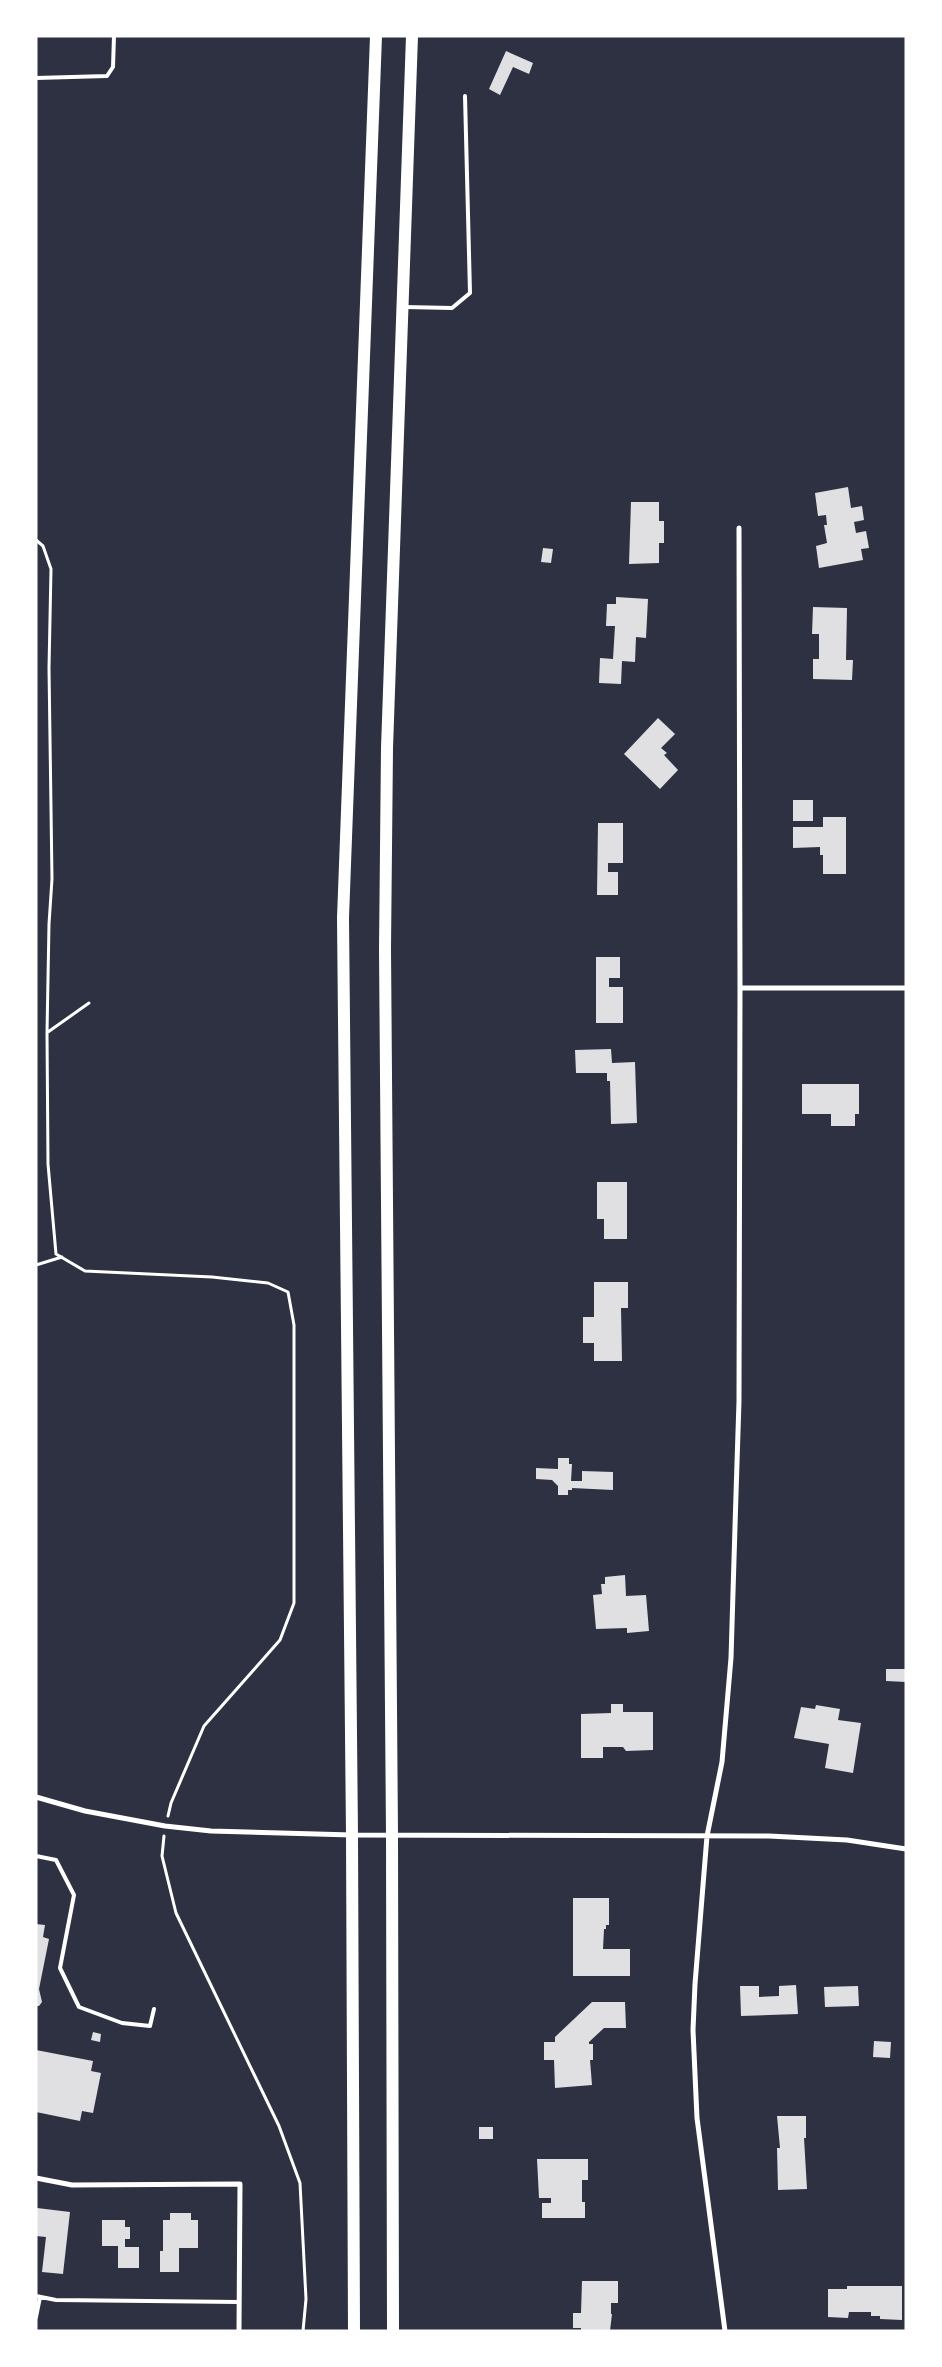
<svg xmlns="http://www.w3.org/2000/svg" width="942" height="2367" viewBox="0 0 942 2367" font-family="Lato,sans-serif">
  <rect width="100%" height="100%" fill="#2d3142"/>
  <!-- building -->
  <path fill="#e0e0e3" d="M 506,51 L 533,63 L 529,74 L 513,67 L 500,95 L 489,89 Z
    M 848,487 L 851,508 L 862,506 L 864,520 L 854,522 L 856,533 L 866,531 L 869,548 L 861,549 L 863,560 L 819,568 L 816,546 L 827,543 L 824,525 L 827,525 L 826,515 L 818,516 L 815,493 Z
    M 631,502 L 659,502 L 659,521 L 664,521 L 664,543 L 659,543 L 659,563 L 629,564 Z
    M 543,548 L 553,549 L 551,563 L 541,562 Z
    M 616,597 L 648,599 L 646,638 L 636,637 L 635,662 L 622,661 L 621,684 L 599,683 L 600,658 L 613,659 L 615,626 L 606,626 L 607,604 L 616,604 Z
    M 813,607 L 847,608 L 846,660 L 853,660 L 852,680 L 813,679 L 813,659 L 819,659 L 819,634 L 812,634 Z
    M 658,718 L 675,734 L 661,748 L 667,753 L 664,755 L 678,770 L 660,789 L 624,754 Z
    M 793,800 L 813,800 L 813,821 L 793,821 Z
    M 823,817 L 846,817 L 846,874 L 823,874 L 823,855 L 820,855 L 820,847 L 793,848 L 793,827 L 823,827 Z
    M 598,823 L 623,823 L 623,863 L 608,863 L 608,872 L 618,872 L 618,895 L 597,895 Z
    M 596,957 L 620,957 L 620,978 L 609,978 L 609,987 L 623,987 L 623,1023 L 596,1023 Z
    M 611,1049 L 612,1063 L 635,1062 L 637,1123 L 611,1124 L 610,1081 L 607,1081 L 607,1073 L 576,1073 L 575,1050 Z
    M 802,1084 L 859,1084 L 859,1114 L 855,1114 L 855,1126 L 831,1126 L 831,1114 L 802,1114 Z
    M 597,1182 L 627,1182 L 627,1239 L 604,1239 L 604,1219 L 597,1219 Z
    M 594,1282 L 628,1282 L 628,1308 L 621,1308 L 622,1361 L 594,1361 L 594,1343 L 583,1343 L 583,1317 L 594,1317 Z
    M 558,1458 L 569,1458 L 569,1464 L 572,1464 L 571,1481 L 582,1481 L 582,1471 L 613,1472 L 613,1490 L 572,1488 L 572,1490 L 568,1490 L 568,1495 L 558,1495 L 558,1486 L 552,1480 L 536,1479 L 536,1468 L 558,1469 Z
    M 625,1575 L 626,1596 L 646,1595 L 649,1631 L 627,1633 L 627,1628 L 596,1629 L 593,1595 L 602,1594 L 601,1584 L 605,1584 L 605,1577 Z
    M 886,1669 L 906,1669 L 906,1682 L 886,1681 Z
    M 611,1704 L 623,1704 L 623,1712 L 653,1712 L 653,1750 L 626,1751 L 623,1747 L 603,1747 L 603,1758 L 581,1758 L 581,1714 L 611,1713 Z
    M 816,1705 L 840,1709 L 838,1720 L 861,1723 L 853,1773 L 825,1768 L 829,1744 L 794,1738 L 801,1707 L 815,1709 Z
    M 573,1898 L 609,1898 L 609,1925 L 606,1925 L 606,1929 L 604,1929 L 603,1949 L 630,1949 L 630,1976 L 573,1976 Z
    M 36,1924 L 45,1925 L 43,1937 L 49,1939 L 39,1989 L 42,2002 L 39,2006 L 36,2006 Z
    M 796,1985 L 798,2014 L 741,2016 L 740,1986 L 759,1986 L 759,1997 L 779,1996 L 779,1986 Z
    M 858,1986 L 859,2006 L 825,2007 L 824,1987 Z
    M 592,2002 L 625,2002 L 626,2028 L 604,2028 L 589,2042 L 589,2044 L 593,2044 L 593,2060 L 590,2060 L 592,2085 L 555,2088 L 554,2060 L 544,2060 L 544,2042 L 555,2042 L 555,2037 Z
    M 93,2032 L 101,2034 L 100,2042 L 91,2040 Z
    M 874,2041 L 891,2042 L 890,2058 L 873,2057 Z
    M 36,2050 L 93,2061 L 91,2071 L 101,2073 L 93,2113 L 82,2111 L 80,2121 L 36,2112 Z
    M 777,2116 L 806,2116 L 806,2138 L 804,2138 L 807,2189 L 778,2190 L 777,2148 L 780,2148 Z
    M 479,2127 L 493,2127 L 493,2139 L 479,2139 Z
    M 537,2159 L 588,2159 L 588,2180 L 582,2180 L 582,2202 L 585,2202 L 585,2218 L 542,2218 L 542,2203 L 551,2203 L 551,2198 L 539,2198 Z
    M 37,2208 L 70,2212 L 63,2274 L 42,2272 L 46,2237 L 36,2236 Z
    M 170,2213 L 191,2213 L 191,2220 L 198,2220 L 198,2248 L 179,2248 L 179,2272 L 160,2272 L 160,2251 L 163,2251 L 163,2220 L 170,2220 Z
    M 102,2220 L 125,2220 L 125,2227 L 130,2227 L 130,2239 L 125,2239 L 125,2247 L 139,2247 L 139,2268 L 118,2268 L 118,2246 L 102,2246 Z
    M 582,2281 L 618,2281 L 618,2303 L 611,2303 L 611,2314 L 612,2314 L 610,2331 L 581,2331 L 581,2328 L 573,2328 L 573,2313 L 581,2313 Z
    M 847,2286 L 902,2286 L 902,2320 L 880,2319 L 880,2316 L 871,2316 L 871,2312 L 849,2312 L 848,2318 L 828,2317 L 828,2289 L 847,2289 Z"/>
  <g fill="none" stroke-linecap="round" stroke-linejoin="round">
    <!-- path -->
    <path stroke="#fff" stroke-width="3" d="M 36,540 L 43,546 L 51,569 L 49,668 L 52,879 L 49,924 L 47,1033 L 48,1164 L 56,1254 L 85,1271 L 212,1277 L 268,1283 L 288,1292 L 294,1325 L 294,1603 L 280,1640 L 204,1726 L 171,1803 L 168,1816
      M 48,1032 L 89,1003
      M 36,1265 L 62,1257
      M 164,1836 L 162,1856 L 176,1913 L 279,2126 L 300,2183 L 306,2299 L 303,2331"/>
    <!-- service -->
    <path stroke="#fff" stroke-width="4" d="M 36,78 L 107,76 L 113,67 L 114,36
      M 405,307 L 452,308 L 470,293 L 465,96
      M 36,1856 L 56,1860 L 74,1895 L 60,1968 L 79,2007 L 122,2023 L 150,2026 L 154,2009
      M 36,2296 L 56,2300 L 239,2302
      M 36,2317 L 40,2297"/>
    <!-- minor -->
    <path stroke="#fff" stroke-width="5" d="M 740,988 L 906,988
      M 36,1797 L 85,1811 L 165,1826 L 211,1831 L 352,1835 L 769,1836 L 847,1840 L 906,1849
      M 36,2178 L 72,2185 L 240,2184 L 239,2331
      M 725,2331 L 697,2118 L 693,2030 L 695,1984 L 707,1836 L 722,1762 L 731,1658 L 736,1494 L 739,1401 L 740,988 L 739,528"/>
    <!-- primary -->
    <path stroke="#fff" stroke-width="12" d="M 354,2331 L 352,1835 L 343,918 L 376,36
      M 393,2331 L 392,1835 L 385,949 L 387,748 L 412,36"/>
  </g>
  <!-- border -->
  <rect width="942" height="2367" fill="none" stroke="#ffffff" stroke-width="75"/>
</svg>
